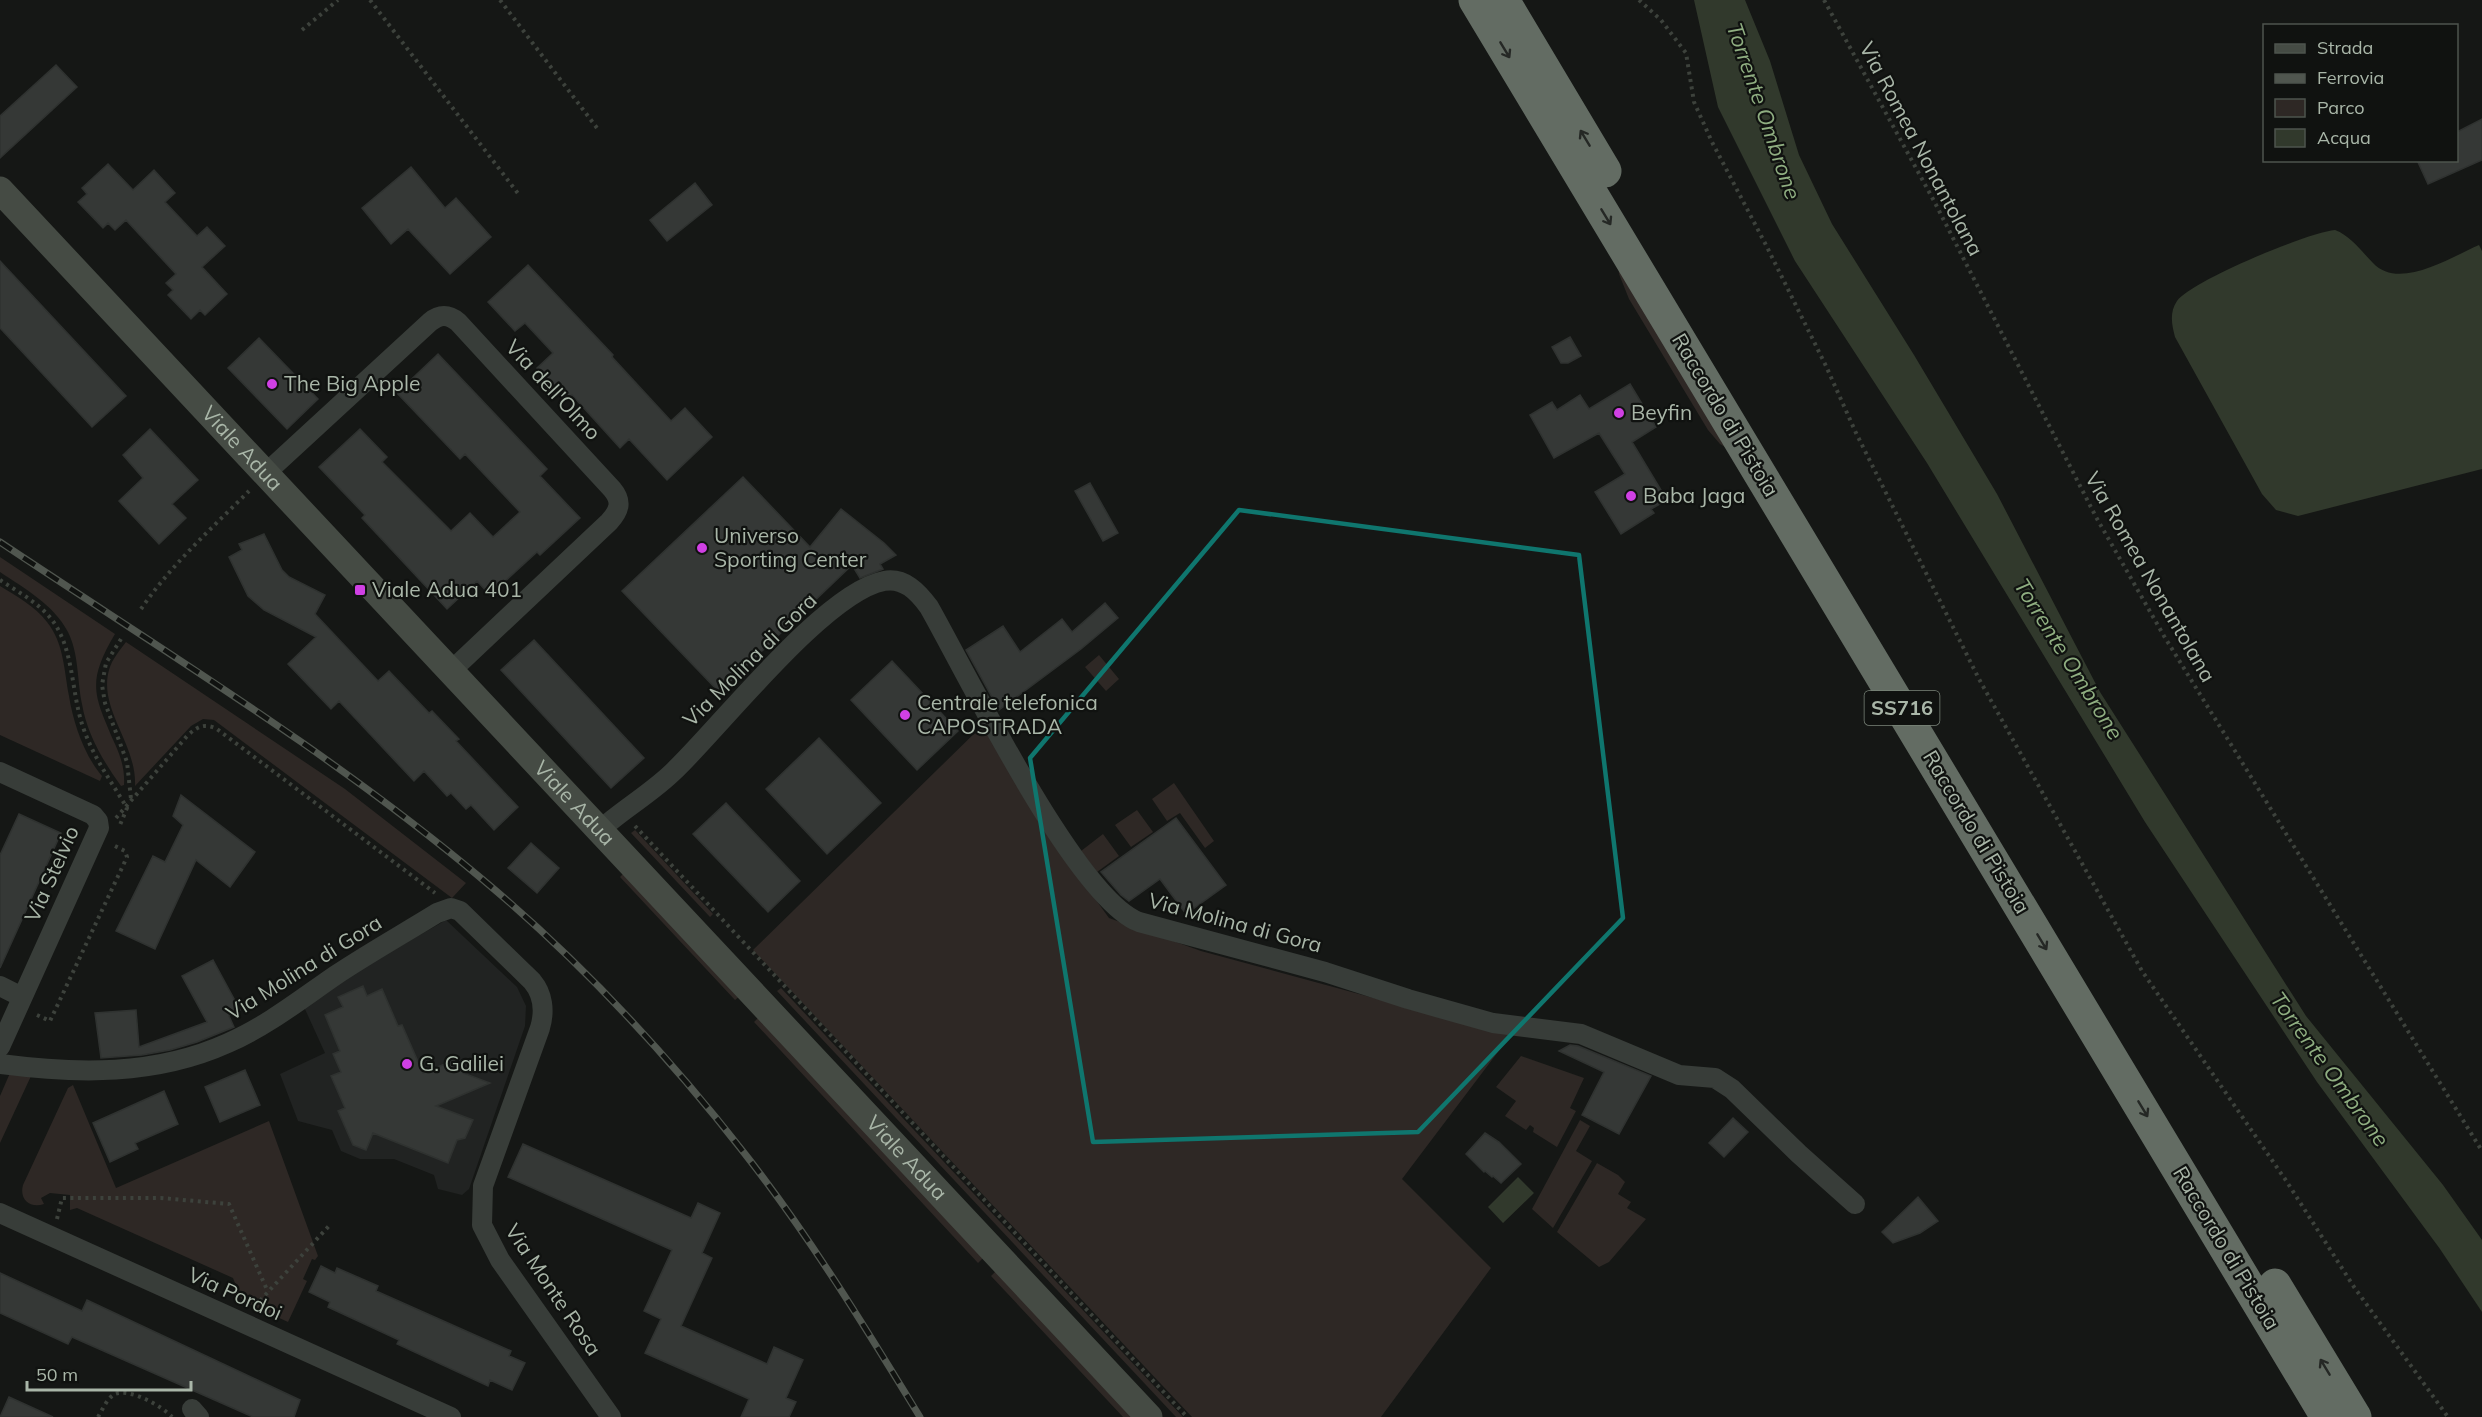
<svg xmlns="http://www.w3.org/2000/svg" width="2482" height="1417" viewBox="0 0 2482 1417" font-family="Mulish,sans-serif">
  <rect width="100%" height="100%" fill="#151715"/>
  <!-- built -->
  <path fill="#212322" d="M 446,920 L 517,987 L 526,1006 L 525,1026 L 469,1189 L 462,1195 L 438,1189 L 434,1175 L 394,1159 L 360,1159 L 341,1151 L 332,1130 L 298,1121 L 280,1074 L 325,1053 L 304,1007 L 369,964 Z"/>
  <!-- green -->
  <path fill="#2e2825" d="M 1618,263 L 1730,450 L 1720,444 L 1708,430 L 1629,299 L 1619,274 Z
    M 0,557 L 115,634 C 86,683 94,695 115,744 C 121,757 125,770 124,785 L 121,786 C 103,761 87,734 82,704 C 77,680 79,654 68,632 C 53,604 25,589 0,572 Z
    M 0,586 C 16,596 35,606 47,622 C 64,643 64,670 69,696 C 73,722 84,755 102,776 L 100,781 L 0,735 Z
    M 126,642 L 345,789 L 466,883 L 452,898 L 214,720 L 203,719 L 191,726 L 135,786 C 137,744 98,709 109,670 C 112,659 120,650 126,642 Z
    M 1099,655 L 1119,679 L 1106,691 L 1085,667 Z
    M 985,723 L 1048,834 L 1109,918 L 1201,951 L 1381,1000 L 1513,1032 L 1402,1179 L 1491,1268 L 1381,1417 L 1192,1417 L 753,950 Z
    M 1174,783 L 1214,841 L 1205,848 L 1180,813 L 1167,821 L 1152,799 Z
    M 1137,810 L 1153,832 L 1131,847 L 1115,825 Z
    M 635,830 L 713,914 L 710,917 L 631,833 Z
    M 1103,834 L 1119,856 L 1097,872 L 1081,851 Z
    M 624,873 L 740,996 L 735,1000 L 620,877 Z
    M 781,988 L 1183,1417 L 1176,1417 L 777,991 Z
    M 759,1017 L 983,1258 L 978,1263 L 754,1022 Z
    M 1521,1056 L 1584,1078 L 1570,1108 L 1576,1111 L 1557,1147 L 1533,1132 L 1534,1128 L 1530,1125 L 1526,1130 L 1505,1116 L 1516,1101 L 1496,1087 Z
    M 10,1073 L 31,1076 L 0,1143 L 0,1096 Z
    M 73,1085 L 116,1188 L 269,1121 L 318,1256 L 315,1260 L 312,1259 L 303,1279 L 307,1281 L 288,1322 L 242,1301 L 233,1278 L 77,1208 L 70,1210 L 70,1195 L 50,1193 L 41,1198 L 44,1204 C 30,1209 19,1199 23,1185 L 68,1088 Z
    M 1580,1120 L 1590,1126 L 1576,1151 L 1592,1161 L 1553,1228 L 1532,1209 Z
    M 1597,1163 L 1618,1175 L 1625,1182 L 1618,1194 L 1631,1202 L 1627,1208 L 1646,1219 L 1609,1262 L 1599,1267 L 1557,1232 Z
    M 996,1271 L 1132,1417 L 1123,1417 L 991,1276 Z"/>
  <!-- water -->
  <path fill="#31392c" d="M 1694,0 L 1745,0 L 1770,61 L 1799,155 L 1832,224 L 1914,355 L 1997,494 L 2100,692 L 2306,1016 L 2443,1185 L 2482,1240 L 2482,1312 L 2440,1249 L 2317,1082 L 2145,822 L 1927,463 L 1795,261 L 1718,107 Z
    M 2335,230 C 2351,236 2361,251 2373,263 C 2399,291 2451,257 2479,245 L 2482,251 L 2482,469 L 2298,516 L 2276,510 L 2262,494 L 2175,337 C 2172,325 2169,313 2177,301 C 2191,281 2309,232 2335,230 Z
    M 1518,1177 L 1534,1193 L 1503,1223 L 1488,1207 Z"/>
  <!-- building -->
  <path fill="#353836" stroke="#2f3230" stroke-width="1.5" d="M 56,65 L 77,87 L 0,158 L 0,116 Z
    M 2482,119 L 2482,160 L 2428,184 L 2417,160 L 2457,160 L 2457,132 Z
    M 108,164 L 133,190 L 154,170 L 175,193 L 165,202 L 197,236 L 207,227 L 225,246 L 202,267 L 227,294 L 205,315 L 200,310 L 191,319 L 168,295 L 173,290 L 166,283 L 176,274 L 126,220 L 115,230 L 108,223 L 103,228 L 78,202 L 87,194 L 82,188 Z
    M 411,167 L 445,208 L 456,198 L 491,237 L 450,274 L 408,229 L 391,244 L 362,208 Z
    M 695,183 L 712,205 L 667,241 L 650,220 Z
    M 0,261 L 126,396 L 92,427 L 0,328 Z
    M 528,265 L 613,355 L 612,357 L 671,421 L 685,408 L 712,437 L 667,480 L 629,439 L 620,448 L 572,395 L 567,399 L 537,368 L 553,353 L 525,323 L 515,331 L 488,302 Z
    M 1570,337 L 1581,356 L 1568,363 L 1561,363 L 1552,347 Z
    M 259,338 L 318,399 L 287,429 L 228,368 Z
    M 438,354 L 547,469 L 540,476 L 580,518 L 540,555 L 537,552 L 490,595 L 477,581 L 447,609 L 362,518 L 365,515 L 319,467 L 360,429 L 387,457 L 382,462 L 451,531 L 470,513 L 493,537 L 520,512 L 465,454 L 460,459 L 397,393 Z
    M 1630,384 L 1656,427 L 1632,442 L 1667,500 L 1651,509 L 1654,513 L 1621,534 L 1595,492 L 1625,474 L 1599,433 L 1554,458 L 1530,415 L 1552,402 L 1557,410 L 1580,395 L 1589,409 Z
    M 150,429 L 198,480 L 172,504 L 186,518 L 159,544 L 119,501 L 143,478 L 123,455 Z
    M 743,477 L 810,547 L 841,509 L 884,543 L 896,555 L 880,564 L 883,569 L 860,578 L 852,565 L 719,692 L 622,591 Z
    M 1090,483 L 1118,533 L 1103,541 L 1075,491 Z
    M 264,534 L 282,570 L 289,577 L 325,595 L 315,614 L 378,681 L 389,671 L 429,713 L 432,711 L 459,739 L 456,741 L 518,807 L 494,830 L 471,805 L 466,809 L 451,793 L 447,796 L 424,771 L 414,781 L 339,701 L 331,709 L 288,664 L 316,637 L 264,610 L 248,596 L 229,557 L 242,550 L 239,544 Z
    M 1105,603 L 1118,618 L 1081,649 L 999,710 L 966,650 L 1003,626 L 1020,652 L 1062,619 L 1072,632 Z
    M 534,640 L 644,758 L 611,788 L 501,670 Z
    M 892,661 L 958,731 L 917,770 L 851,700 Z
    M 819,738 L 881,803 L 827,854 L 766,789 Z
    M 181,795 L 255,852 L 230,887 L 196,860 L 155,949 L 116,931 L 153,856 L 165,862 L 183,825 L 173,816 Z
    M 726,803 L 800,881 L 768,912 L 693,834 Z
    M 19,814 L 61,833 L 0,968 L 0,855 Z
    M 1176,818 L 1226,885 L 1186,914 L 1160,879 L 1129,901 L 1121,895 L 1101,872 Z
    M 531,843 L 559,868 L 537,893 L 508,868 Z
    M 213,960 L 240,1010 L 229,1016 L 234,1027 L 197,1042 L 170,1050 L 142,1055 L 101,1058 L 95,1013 L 136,1010 L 139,1047 L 207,1022 L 182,976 Z
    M 363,986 L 367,996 L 382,989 L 398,1026 L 402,1025 L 423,1073 L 457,1059 L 463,1073 L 490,1083 L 436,1106 L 473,1120 L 465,1138 L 457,1140 L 448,1163 L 373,1133 L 366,1150 L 353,1145 L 338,1111 L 345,1108 L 331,1076 L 341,1072 L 333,1054 L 340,1051 L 325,1015 L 343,1007 L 338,997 Z
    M 1570,1045 L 1578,1046 L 1651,1076 L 1619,1134 L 1582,1115 L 1604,1072 L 1559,1051 Z
    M 245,1070 L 260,1105 L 220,1122 L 205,1087 Z
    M 164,1091 L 178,1124 L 135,1143 L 138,1149 L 110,1162 L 93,1123 Z
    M 1733,1118 L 1748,1132 L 1724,1157 L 1709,1143 Z
    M 1485,1133 L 1499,1142 L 1521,1164 L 1501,1183 L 1493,1176 L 1492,1177 L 1485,1171 L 1484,1172 L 1466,1154 Z
    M 523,1144 L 691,1218 L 698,1203 L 720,1213 L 702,1253 L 712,1258 L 681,1326 L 767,1364 L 774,1347 L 803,1360 L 786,1398 L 796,1402 L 789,1417 L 741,1417 L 749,1399 L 645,1353 L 661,1319 L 644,1311 L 672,1250 L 508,1177 Z
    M 1918,1197 L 1938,1221 L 1920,1233 L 1893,1243 L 1882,1232 Z
    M 321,1266 L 335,1273 L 337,1268 L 378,1286 L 376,1291 L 511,1351 L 509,1356 L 525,1363 L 512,1390 L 490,1380 L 488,1386 L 397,1344 L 399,1340 L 328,1307 L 330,1302 L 309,1292 Z
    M 0,1273 L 82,1311 L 87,1300 L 300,1400 L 294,1417 L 253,1417 L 72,1337 L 68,1344 L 0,1313 Z
    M 9,1397 L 53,1417 L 0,1417 Z"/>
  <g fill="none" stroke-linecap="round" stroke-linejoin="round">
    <!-- path -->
    <path stroke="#3d423c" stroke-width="4" stroke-dasharray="3 4.5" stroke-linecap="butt" d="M 370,0 L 520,196
      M 500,0 L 597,128
      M 1639,0 L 1661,20 L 1686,53 L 1694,102 L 1712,142 L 1767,247 L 1826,366 L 1856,433 L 1979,679 L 2142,971 L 2287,1182 L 2354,1287 L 2448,1417
      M 1824,0 L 1934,201 L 2096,517 L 2164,636 L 2482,1151
      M 302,30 L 338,0
      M 0,580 C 15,590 32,599 45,612 C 75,641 70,690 83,727 C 93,757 111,781 127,808 L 120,825
      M 141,609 C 171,565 211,529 249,491
      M 121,639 L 106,663 L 102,685 L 105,703 L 127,762 L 131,799
      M 116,818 L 188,735 C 198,726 205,723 217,729 L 435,893
      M 635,826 L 1187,1417
      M 37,1015 L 50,1021 L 127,857 L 125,851 L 113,845
      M 57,1219 L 62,1198 L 161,1198 L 229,1204 L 268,1292
      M 255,1306 L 329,1226
      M 98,1417 C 103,1409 107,1398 115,1394 C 130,1388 162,1406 172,1417"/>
    <!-- street -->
    <path stroke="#383d39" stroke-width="20" d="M 266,473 L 430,322 C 440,314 448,314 458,322 L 612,489 C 623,502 619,511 609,522 L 451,671
      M 0,772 L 93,815 L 98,821 L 99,828 L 0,1047
      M 600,830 C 623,809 652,793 675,770 C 721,726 825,592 884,581 C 904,577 918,592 929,607 C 966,672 1076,898 1139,922 L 1325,972 L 1408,999 L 1493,1023 L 1581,1034 L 1679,1075 L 1715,1078 L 1732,1089 L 1799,1154 L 1855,1204
      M 0,986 L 22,997
      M 0,1064 C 77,1074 155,1076 228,1043 C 267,1026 301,999 336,975 C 369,953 403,934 437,913 L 451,908 L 460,911 L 532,981 C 543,994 545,1011 540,1028 L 483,1186 L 482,1225 L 500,1260 L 611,1417
      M 0,1213 L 451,1417
      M 192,1409 L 199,1417"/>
    <!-- secondary -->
    <path stroke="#454b44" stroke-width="27" id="s1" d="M 0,190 L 1149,1417"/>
    <!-- highway -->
    <path stroke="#636c63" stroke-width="33" d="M 1475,0 L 2327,1417
      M 1503,0 L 1605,171
      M 2275,1285 L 2355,1417"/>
    <!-- rail casing -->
    <g stroke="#50564f" stroke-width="7">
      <path id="rail" d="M 0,542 C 163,651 332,753 482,879 C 579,960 667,1054 745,1154 C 810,1237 865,1327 920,1417"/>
    </g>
    <!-- rail -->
    <use href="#rail" stroke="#101210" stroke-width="4.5" stroke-dasharray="14" stroke-linecap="butt"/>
  </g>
  <!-- one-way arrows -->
  <defs><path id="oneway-shaft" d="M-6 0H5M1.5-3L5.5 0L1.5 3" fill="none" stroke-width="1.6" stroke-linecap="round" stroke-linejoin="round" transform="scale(1.5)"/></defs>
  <g stroke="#252825">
    <use href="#oneway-shaft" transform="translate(1505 50) rotate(59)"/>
    <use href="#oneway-shaft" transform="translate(1585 138) rotate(-121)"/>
    <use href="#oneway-shaft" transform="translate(1606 217) rotate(59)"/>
    <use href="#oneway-shaft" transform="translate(2042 942) rotate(59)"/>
    <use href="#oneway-shaft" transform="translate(2143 1109) rotate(59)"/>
    <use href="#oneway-shaft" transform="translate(2325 1367) rotate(-121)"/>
  </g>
  <!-- marked area -->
  <path fill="none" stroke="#0f766e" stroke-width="4.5" stroke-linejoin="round" d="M 1239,510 L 1579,555 L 1623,918 L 1418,1132 L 1093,1142 L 1030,758 Z"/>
  <!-- markers -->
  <g fill="#d040e4" stroke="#101210" stroke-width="2">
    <circle cx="272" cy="384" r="6"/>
    <circle cx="1619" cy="413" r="6"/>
    <circle cx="1631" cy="496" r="6"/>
    <circle cx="702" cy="548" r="6"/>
    <rect x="354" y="584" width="12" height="12" rx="3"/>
    <circle cx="905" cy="715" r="6"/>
    <circle cx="407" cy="1064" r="6"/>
  </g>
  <g text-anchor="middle" stroke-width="4.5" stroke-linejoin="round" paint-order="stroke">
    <!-- shield labels -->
    <rect fill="#101210" stroke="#7b857a" stroke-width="1.5" x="1864.5" y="691" width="75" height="34" rx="4.5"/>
    <g font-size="20" font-weight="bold" fill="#a9b6a8">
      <text x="1902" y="715">SS716</text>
    </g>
    <!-- street labels -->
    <g font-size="21" fill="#a9b6a8" stroke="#101210">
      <text transform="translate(1921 149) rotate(62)" y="7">Via Romea Nonantolana</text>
      <text transform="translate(553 390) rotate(47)" y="7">Via dell'Olmo</text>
      <text transform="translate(1725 415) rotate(59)" y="7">Raccordo di Pistoia</text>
      <text dy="7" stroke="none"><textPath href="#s1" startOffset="354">Viale Adua</textPath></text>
      <text transform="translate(2150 577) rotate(60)" y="7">Via Romea Nonantolana</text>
      <text transform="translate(750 660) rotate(-45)" y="7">Via Molina di Gora</text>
      <text dy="7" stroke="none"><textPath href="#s1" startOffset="840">Viale Adua</textPath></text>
      <text transform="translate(1976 832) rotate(59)" y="7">Raccordo di Pistoia</text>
      <text transform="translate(52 874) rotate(-66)" y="7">Via Stelvio</text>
      <text transform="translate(1235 923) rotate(15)" y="7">Via Molina di Gora</text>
      <text transform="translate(304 968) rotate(-32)" y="7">Via Molina di Gora</text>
      <text dy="7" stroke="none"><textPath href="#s1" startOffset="1326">Viale Adua</textPath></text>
      <text transform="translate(2226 1248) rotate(59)" y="7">Raccordo di Pistoia</text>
      <text transform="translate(553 1290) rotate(56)" y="7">Via Monte Rosa</text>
      <text transform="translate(235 1294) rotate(24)" y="7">Via Pordoi</text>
    </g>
    <!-- poi labels -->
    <g font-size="21" fill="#a9b6a8" stroke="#101210" text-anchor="start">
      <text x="284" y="391">The Big Apple</text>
      <text x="1631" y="420">Beyfin</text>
      <text x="1643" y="503">Baba Jaga</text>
      <text x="714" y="543">Universo<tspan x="714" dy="24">Sporting Center</tspan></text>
      <text x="372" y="597">Viale Adua 401</text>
      <text x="917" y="710">Centrale telefonica<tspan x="917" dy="24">CAPOSTRADA</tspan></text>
      <text x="419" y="1071">G. Galilei</text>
    </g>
    <!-- water labels -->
    <g font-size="22" font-style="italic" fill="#8fae81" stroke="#101210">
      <text transform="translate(1764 111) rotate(71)" y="8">Torrente Ombrone</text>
      <text transform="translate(2069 659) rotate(58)" y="8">Torrente Ombrone</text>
      <text transform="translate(2330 1069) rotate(54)" y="8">Torrente Ombrone</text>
    </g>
  </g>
  <!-- legend -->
  <rect x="2263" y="24" width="195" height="138" fill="#101210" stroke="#4d544d" stroke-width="1.5"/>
  <rect x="2275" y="44" width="30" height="9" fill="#454b44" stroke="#4d544d" stroke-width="1.5"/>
  <text x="2317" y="54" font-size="18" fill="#a9b6a8">Strada</text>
  <rect x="2275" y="74" width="30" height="9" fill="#50564f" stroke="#4d544d" stroke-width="1.5"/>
  <text x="2317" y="84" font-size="18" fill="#a9b6a8">Ferrovia</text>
  <rect x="2275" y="99" width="30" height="18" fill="#2e2825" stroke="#4d544d" stroke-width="1.5"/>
  <text x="2317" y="114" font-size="18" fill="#a9b6a8">Parco</text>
  <rect x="2275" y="129" width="30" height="18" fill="#31392c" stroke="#4d544d" stroke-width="1.5"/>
  <text x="2317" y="144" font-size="18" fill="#a9b6a8">Acqua</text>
  <!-- scale -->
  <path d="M27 1381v9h164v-9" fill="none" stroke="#a9b6a8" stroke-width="3"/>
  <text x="36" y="1381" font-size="18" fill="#a9b6a8" stroke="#101210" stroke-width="4.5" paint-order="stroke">50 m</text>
</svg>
